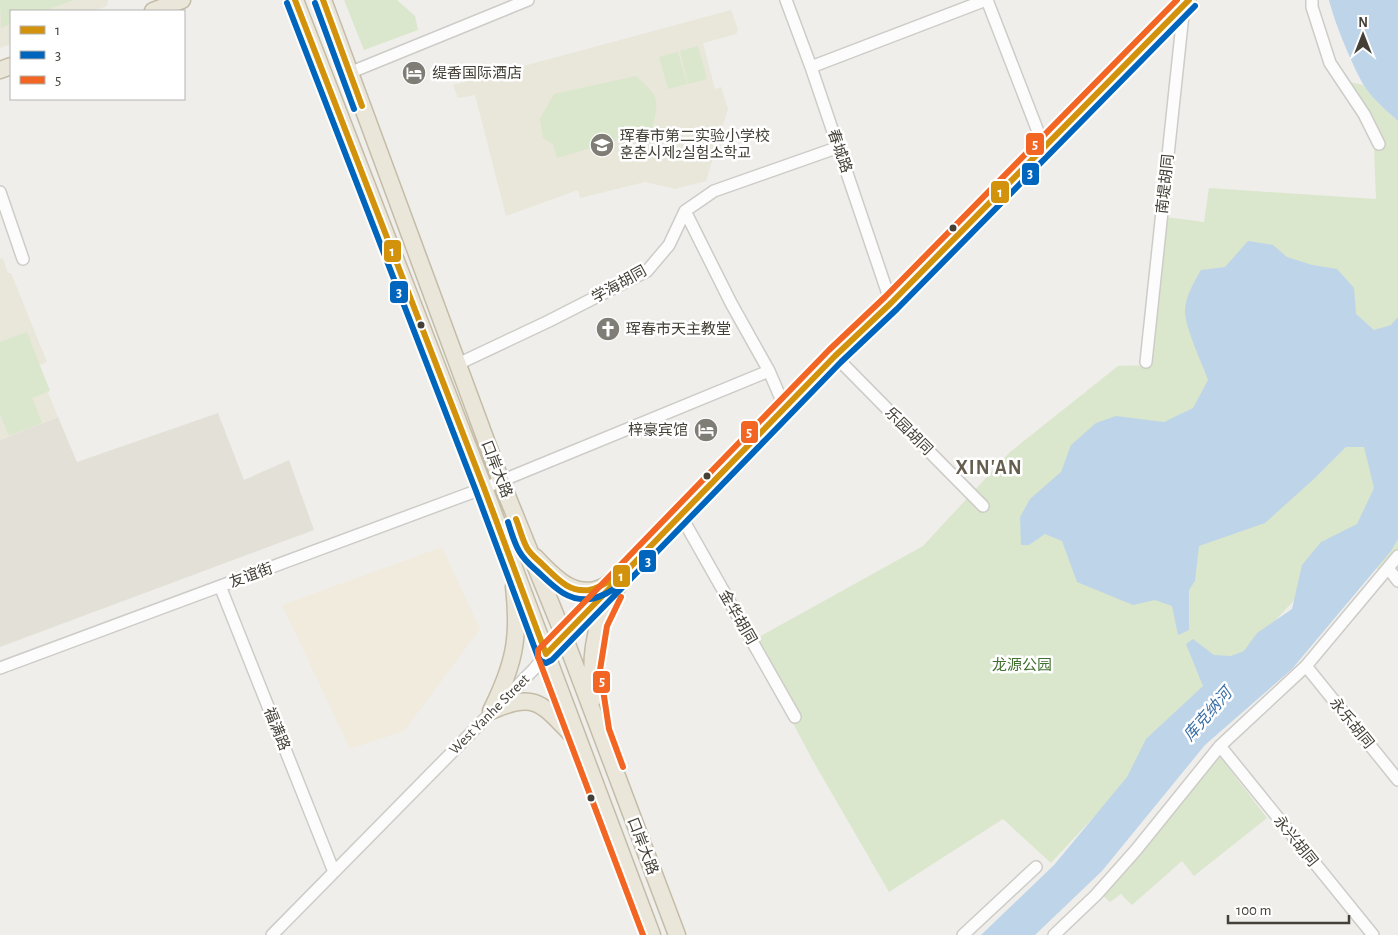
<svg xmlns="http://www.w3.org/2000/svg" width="1398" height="935" viewBox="0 0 1398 935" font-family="'Alegreya Sans','Noto Sans SC','Noto Sans KR',sans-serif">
  <rect width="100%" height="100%" fill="#efeeea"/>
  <!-- residential -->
  <path fill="#e3e0d8" d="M 218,413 L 244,480 L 289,460 L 314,530 L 0,647 L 0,440 L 58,417 L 77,462 Z"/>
  <!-- commercial -->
  <path fill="#f1ebde" d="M 442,547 L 480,629 L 404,731 L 350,749 L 282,605 Z"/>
  <!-- education -->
  <path fill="#e9e6da" d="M 0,0 L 108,0 L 107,6 L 93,11 L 11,11 L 11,44 L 0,48 Z
    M 731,10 L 738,30 L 736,34 L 703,43 L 715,89 L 721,87 L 728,109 L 706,181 L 675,189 L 645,182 L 580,198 L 578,190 L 506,216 L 475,95 L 458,98 L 453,85 Z
    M 3,258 L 8,273 L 11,273 L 47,362 L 37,366 L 58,417 L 0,440 L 0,259 Z"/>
  <!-- green -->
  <path fill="#dae7cc" d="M 0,0 L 74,0 L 44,11 L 11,11 L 11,24 L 1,28 Z
    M 344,0 L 397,0 L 415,16 L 418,30 L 364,50 Z
    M 698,46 L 707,79 L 688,84 L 680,51 Z
    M 678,52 L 687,84 L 668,89 L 659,57 Z
    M 636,76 C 660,98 659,98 652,130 L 557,158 L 553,144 L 543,138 L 540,119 L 554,94 Z
    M 1345,81 L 1363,85 L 1377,102 L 1398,121 L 1398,587 L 1347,543 L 1051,863 L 1003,819 L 889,892 L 812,759 L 750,642 L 923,546 L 1010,452 L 1118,366 L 1149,365 L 1166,217 L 1204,222 L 1209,188 L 1376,199 L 1373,122 Z
    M 27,332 L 50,391 L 32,398 L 42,423 L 9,436 L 0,414 L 0,342 Z
    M 1218,754 L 1267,818 L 1194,876 L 1182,861 L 1132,905 L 1121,894 L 1110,902 L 1102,895 Z"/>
  <!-- water -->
  <path fill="#bed4e9" d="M 1329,0 L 1398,0 L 1398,121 C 1386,110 1372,99 1363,84 C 1351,62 1335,24 1329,0 Z
    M 1248,241 L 1273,245 L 1287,257 L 1312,265 L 1337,269 L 1354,288 L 1356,314 L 1374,330 L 1391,325 L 1398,317 L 1398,539 L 1391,551 L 1292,669 L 1205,745 L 1102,871 L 1035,935 L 981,935 L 1054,865 L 1127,777 L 1146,739 L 1203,686 L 1186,644 L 1193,639 L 1214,655 L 1231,656 L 1244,651 L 1257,633 L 1292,609 L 1302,565 L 1321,542 L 1357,524 L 1374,488 L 1364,447 L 1346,447 L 1315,478 L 1265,523 L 1199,546 L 1195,581 L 1189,590 L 1189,630 L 1178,635 L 1172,606 L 1155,600 L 1133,605 L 1077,582 L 1062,541 L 1045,534 L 1029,545 L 1021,545 L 1020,517 L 1030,499 L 1061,472 L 1071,445 L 1096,423 L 1116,416 L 1164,422 L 1193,408 L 1208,380 C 1202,363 1184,325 1185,310 C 1186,295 1194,282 1201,270 L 1225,267 Z"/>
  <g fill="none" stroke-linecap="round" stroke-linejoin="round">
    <!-- minor casing -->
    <g stroke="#cdccc8" stroke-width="14">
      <path id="minor" d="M 786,0 L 811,67 L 891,303
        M 987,0 L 1044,147
        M 1312,0 L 1312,7 L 1330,63 L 1364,114 L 1379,144
        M 811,67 L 986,0
        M 349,73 L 528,0
        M 0,192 L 23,259
        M 685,211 L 731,303 L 769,371 L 785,408
        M 835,356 L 983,506
        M 1146,362 L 1184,5
        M 458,364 L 549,321 L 647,271 L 669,245 L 685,211 L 714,191 L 839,147
        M 681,516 L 795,717
        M 1388,568 L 1398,581
        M 220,586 L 334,872
        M 1306,666 L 1398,780
        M 0,668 L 484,488 L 769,371
        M 1220,746 L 1373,935
        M 272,935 L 534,669 L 546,654
        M 963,935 L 1036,867
        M 1054,935 L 1096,895 L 1136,850 L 1220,746 L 1306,666 L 1398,556"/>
    </g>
    <!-- major casing -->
    <g stroke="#cfcab9" stroke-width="16">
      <path id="major" d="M 546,654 L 681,516 L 835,356 L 891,303 L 1189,0"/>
    </g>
    <!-- highway casing -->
    <g stroke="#c4bca7" stroke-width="19">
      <path id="highway" d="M 295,0 L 484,488 L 652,935
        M 323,0 L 501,481 L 564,636 L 677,935
        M 153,11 L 182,0
        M 0,70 L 11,66
        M 535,557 C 553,576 576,602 605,586 C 611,582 616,578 621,574
        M 595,697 C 589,665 593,626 611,597 C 617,586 626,576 633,565
        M 491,711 C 514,665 520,638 514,587
        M 491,711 C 536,691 542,704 573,736"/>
    </g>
    <!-- minor -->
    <use href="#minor" stroke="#fdfcfc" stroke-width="11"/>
    <!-- major -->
    <use href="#major" stroke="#f0ede4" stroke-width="14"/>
    <!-- highway -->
    <use href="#highway" stroke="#eae6da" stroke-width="16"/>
    <!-- bus-1 casing -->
    <g stroke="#fff" stroke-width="10">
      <path id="bus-1" d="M 295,0 L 484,488 L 546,654 L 835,356 L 891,303 L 1189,0
        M 323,0 L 362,106
        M 516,519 C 520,529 522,539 527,548 C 531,555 537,559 543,565 C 556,577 568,593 589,590 C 600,588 610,581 620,575"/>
    </g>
    <!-- bus-2 casing -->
    <g stroke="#fff" stroke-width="10">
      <path id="bus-2" d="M 287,3 L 476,491 L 538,657 L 541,661 L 546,663 L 552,660 L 841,362 L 897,309 L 1195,6
        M 315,3 L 354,109
        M 508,522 C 511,532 514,542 519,551 C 524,560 530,565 537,571 C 552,585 567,602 590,599 C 603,597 614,589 625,582"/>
    </g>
    <!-- bus-3 casing -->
    <g stroke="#fff" stroke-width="10">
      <path id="bus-3" d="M 621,597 L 607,626 L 600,670 L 609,729 L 623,767
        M 643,935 L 538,657 L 538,650 L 829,350 L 885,297 L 1177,0"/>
    </g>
    <!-- bus-1 -->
    <use href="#bus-1" stroke="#d3920b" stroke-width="6"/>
    <!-- bus-2 -->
    <use href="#bus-2" stroke="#0065bd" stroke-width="6"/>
    <!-- bus-3 -->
    <use href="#bus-3" stroke="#f26522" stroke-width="6"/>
  </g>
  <!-- icons -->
  <defs>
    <g id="hotel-disc" transform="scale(1.25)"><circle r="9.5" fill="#807d76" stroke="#fff"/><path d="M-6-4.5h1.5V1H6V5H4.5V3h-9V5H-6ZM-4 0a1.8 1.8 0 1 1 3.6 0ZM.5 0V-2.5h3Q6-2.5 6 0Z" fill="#fff"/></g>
    <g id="school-disc" transform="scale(1.25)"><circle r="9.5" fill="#807d76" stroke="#fff"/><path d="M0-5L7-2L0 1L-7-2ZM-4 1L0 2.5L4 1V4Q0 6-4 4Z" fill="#fff"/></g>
    <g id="church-disc" transform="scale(1.25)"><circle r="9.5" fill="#807d76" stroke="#fff"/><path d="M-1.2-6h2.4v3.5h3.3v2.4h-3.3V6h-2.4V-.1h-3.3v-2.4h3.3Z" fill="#fff"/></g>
  </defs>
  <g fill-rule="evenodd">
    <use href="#hotel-disc" x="414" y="73"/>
    <use href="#school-disc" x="602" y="145"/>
    <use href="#church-disc" x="608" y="329"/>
    <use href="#hotel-disc" x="706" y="430"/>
  </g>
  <!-- markers -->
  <g fill="#444037" stroke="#fff" stroke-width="2">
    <circle cx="953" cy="228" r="4.5"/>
    <circle cx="421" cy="325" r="4.5"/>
    <circle cx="707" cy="476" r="4.5"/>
    <circle cx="591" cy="798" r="4.5"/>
  </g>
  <g text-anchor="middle" stroke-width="5" stroke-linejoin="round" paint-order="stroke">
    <!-- poi labels -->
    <g font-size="15" fill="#444037" stroke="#fff" text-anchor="start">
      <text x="432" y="78">缇香国际酒店</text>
      <text x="620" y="141">珲春市第二实验小学校<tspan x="620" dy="17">훈춘시제2실험소학교</tspan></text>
      <text x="626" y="334">珲春市天主教堂</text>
      <text x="688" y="435" text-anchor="end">梓豪宾馆</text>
    </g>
    <!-- street labels -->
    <g font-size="15" fill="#444037" stroke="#fff">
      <text transform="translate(840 151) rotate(71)" y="5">春城路</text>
      <text transform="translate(1165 184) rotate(-84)" y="5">南堤胡同</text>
      <text transform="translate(619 284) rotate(-29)" y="5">学海胡同</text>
      <text transform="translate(909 431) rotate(45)" y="5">乐园胡同</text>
      <text transform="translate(497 469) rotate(69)" y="5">口岸大路</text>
      <text transform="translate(251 575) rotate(-20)" y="5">友谊街</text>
      <text transform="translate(738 617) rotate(60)" y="5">金华胡同</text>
      <text transform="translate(489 714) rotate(-45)" y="5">West Yanhe Street</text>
      <text transform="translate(1352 723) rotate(51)" y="5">永乐胡同</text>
      <text transform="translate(277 729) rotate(68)" y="5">福满路</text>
      <text transform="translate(1296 841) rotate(51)" y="5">永兴胡同</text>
      <text transform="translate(643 846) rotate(69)" y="5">口岸大路</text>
    </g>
    <!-- park labels -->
    <g font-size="15" fill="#427030" stroke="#fff">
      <text x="1022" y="670">龙源公园</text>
    </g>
    <!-- water labels -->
    <g font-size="16" font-style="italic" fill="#3b6ea5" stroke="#fff">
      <text transform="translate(1207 714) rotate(-49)" y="6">库克纳河</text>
    </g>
    <!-- district labels -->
    <g font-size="20" font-weight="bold" letter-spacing="1" fill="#665f4f" stroke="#fff">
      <text x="989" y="474">XIN'AN</text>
    </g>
  </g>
  <g stroke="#fff" stroke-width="2">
    <rect x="1025" y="132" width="20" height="24" rx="5" fill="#f26522"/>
    <rect x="1021" y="162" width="19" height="24" rx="5" fill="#0065bd"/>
    <rect x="990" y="180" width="20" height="24" rx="5" fill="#d3920b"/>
    <rect x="383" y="239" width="19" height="24" rx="5" fill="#d3920b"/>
    <rect x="389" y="280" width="20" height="24" rx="5" fill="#0065bd"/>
    <rect x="740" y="420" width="19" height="24" rx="5" fill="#f26522"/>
    <rect x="638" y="549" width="19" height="24" rx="5" fill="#0065bd"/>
    <rect x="612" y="564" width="19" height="24" rx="5" fill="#d3920b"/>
    <rect x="592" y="670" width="19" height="24" rx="5" fill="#f26522"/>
  </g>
  <g font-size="14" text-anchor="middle" font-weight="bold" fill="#fff">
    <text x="1035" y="149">5</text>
    <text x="1030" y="178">3</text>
    <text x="1000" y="197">1</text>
    <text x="392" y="256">1</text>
    <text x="399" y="297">3</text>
    <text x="749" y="437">5</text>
    <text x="648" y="566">3</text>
    <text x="621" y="581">1</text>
    <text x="602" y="686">5</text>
  </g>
  <!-- legend -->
  <rect x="10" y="10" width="175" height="90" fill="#ffffff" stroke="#b4b3af"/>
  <rect x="20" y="26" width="25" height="8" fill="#d3920b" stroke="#b4b3af"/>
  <text x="55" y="35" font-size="15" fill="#444037">1</text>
  <rect x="20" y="51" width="25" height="8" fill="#0065bd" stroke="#b4b3af"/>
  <text x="55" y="60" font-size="15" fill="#444037">3</text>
  <rect x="20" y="76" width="25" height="8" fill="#f26522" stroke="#b4b3af"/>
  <text x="55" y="85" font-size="15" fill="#444037">5</text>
  <!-- north arrow -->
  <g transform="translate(1363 35)" stroke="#ffffff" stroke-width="4" paint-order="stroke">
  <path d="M0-4L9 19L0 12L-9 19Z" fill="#444037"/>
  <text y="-8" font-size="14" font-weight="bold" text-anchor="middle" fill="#444037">N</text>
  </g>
  <!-- scale -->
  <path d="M1228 915v8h121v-8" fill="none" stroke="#444037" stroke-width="2.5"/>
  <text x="1236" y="915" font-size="15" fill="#444037" stroke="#ffffff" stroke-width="4" paint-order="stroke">100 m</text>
</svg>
